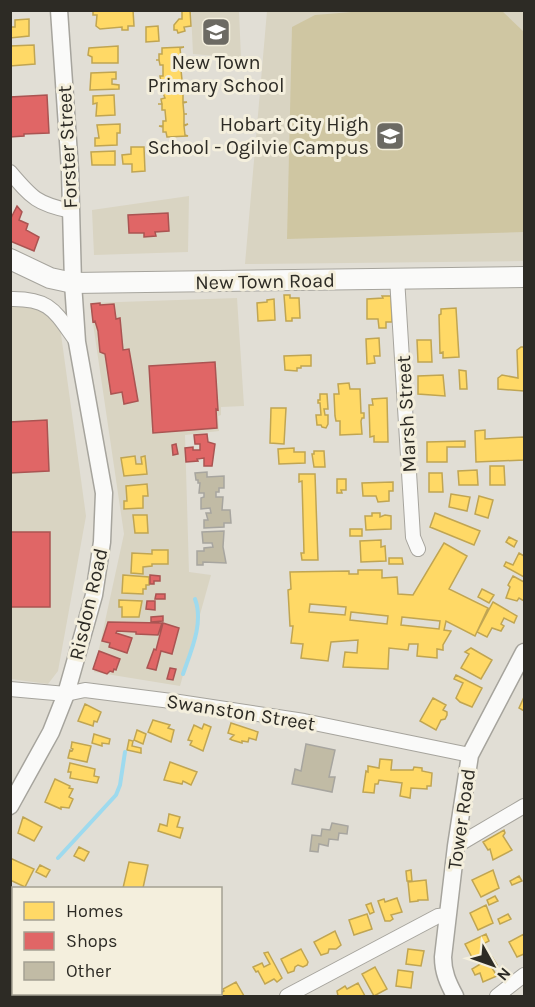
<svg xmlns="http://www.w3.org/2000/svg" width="535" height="1007" viewBox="0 0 535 1007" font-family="Karla,sans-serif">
  <rect width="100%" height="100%" fill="#e1ded5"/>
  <!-- built -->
  <path fill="#d9d4c2" d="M 191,11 L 239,11 L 241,58 L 193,54 Z
    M 267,11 L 524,11 L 524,261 L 245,264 Z
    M 189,196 L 188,252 L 94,255 L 92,210 Z
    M 237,298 L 244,406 L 221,407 L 221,415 L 218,416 L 219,431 L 185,435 L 189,572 L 211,575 L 180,686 L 94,672 L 124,534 L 90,303 Z
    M 10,305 L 26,305 L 46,312 L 60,327 L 86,516 L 58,671 L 48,684 L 11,679 Z"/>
  <!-- green -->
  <path fill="#cfc6a2" d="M 501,10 L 524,32 L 524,232 L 287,239 L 292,27 L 315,15 L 364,11 Z"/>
  <!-- homes -->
  <path fill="#ffd966" stroke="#c0a552" stroke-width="1.5" fill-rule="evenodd" d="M 93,10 L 133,10 L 134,26 L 128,26 L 128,30 L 122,30 L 122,27 L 100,29 L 96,26 L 97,15 L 93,15 Z
    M 182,10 L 190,10 L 191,26 L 184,27 L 185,31 L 178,33 L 177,30 L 174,30 L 174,25 L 179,19 L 182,19 Z
    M 29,19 L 29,36 L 10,38 L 10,27 L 15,27 L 15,20 Z
    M 158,26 L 159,41 L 146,42 L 146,27 Z
    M 34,45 L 35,64 L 10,66 L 10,46 Z
    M 118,46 L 118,63 L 92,63 L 92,57 L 88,55 L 89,48 Z
    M 184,47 L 180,48 L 181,58 L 184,58 L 181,59 L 181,69 L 185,70 L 181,70 L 182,80 L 185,81 L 182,81 L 182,91 L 186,92 L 183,92 L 183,102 L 187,102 L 183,103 L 184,114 L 187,114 L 184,114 L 184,125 L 188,124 L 184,126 L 185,135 L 188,136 L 167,137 L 166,132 L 163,132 L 163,127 L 159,126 L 163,126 L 163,121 L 166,121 L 165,110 L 162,110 L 162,104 L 158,104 L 162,104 L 161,99 L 165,98 L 163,93 L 164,87 L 161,87 L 161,82 L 157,82 L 161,82 L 160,76 L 163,76 L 163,65 L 160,65 L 159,60 L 156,60 L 159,60 L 159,54 L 162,54 L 162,48 Z
    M 116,72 L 116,79 L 112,79 L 112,84 L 119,85 L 119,89 L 90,90 L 91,73 Z
    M 114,95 L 115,115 L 96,116 L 97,103 L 93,104 L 93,96 Z
    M 120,124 L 120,133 L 117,133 L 117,145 L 95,146 L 95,138 L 99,138 L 97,125 Z
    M 131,147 L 144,147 L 145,171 L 132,172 L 132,164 L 123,164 L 122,155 L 131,154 Z
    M 115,151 L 115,165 L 92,165 L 91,152 Z
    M 284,295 L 290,295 L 290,298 L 299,298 L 300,318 L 292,318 L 292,321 L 286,321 Z
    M 382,296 L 391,296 L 392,322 L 386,322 L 386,328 L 379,328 L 378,319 L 367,319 L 367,299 L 383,298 Z
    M 274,299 L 275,320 L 258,321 L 257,303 L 267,302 L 267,300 Z
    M 456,308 L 459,357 L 443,358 L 443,352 L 440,353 L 439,315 L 441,314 L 441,309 Z
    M 379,338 L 380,356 L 374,356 L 375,363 L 367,364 L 366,339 Z
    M 417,340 L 431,340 L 432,362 L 418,362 Z
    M 521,347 L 524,347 L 524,391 L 498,389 L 498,378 L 502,375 L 518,378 L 517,350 Z
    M 311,355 L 311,366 L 301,366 L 301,368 L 297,368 L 297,371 L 285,370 L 284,356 Z
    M 459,370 L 466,371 L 467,389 L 460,389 Z
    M 443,375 L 445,396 L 418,394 L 418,376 Z
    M 349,383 L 350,389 L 360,389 L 361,413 L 364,413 L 364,418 L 362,418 L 361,421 L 362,434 L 340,435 L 340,421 L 336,421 L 335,416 L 334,394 L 339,394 L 338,384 Z
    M 320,394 L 327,394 L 328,409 L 324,409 L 325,415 L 328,415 L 328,424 L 326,428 L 322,427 L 321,425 L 317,425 L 316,415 L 321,415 L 320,403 L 318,403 L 318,400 L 320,400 Z
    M 387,398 L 388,442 L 374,442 L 374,436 L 370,437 L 369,405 L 373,405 L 372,399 Z
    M 271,408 L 286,408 L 284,444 L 270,443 Z
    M 485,430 L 485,439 L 524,437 L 524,460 L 476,462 L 475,431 Z
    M 465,441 L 465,447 L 447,447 L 447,462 L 427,462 L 427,442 Z
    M 294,448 L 294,452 L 305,452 L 305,463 L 279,464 L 278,449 Z
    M 314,451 L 324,451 L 325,467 L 314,467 L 312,454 L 314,454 Z
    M 135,456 L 136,464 L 142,464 L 141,457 L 145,456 L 147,474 L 124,476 L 121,458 Z
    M 490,466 L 504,466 L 505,485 L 490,485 Z
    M 477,470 L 478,485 L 459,485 L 458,471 Z
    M 429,473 L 442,473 L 443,492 L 429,492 Z
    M 299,474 L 315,474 L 318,560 L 302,560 L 301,553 L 304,553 L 302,481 L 299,482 Z
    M 337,479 L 346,479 L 346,490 L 341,490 L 342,493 L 337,493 Z
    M 393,482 L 393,491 L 389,491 L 389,501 L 378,502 L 376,496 L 363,496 L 362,483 Z
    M 147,484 L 148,496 L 143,496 L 143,508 L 124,509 L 124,501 L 127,501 L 126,486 Z
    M 451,494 L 470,497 L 467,511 L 449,507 Z
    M 479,496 L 493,500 L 488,518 L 475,514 Z
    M 372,513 L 380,513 L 380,517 L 385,515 L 391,516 L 391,529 L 366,530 L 365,516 L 372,516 Z
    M 435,513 L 480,531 L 474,545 L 430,527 Z
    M 133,515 L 147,515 L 148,533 L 135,533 Z
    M 350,529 L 362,529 L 362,536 L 350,536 Z
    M 509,537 L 517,541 L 514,547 L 506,542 Z
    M 381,540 L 381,547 L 385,546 L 386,561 L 361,562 L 360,541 Z
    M 444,543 L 467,556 L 449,589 L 488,608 L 475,636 L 446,621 L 444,630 L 451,631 L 443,645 L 443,650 L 437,649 L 437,658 L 417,656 L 418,644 L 409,644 L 408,650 L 389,648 L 388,669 L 343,667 L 345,652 L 357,653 L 358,640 L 331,642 L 328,661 L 301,658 L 303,644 L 291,643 L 293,626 L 290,626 L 288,590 L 291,589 L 290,572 L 349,571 L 349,574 L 358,574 L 358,570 L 382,570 L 382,578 L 397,577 L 398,594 L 413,595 ZM 310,604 L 346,607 L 345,615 L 309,612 ZM 351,612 L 388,616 L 387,624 L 350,620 ZM 402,617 L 440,621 L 439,629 L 401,625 Z
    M 152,550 L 168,550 L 168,564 L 152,564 L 152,566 L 143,567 L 143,574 L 131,573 L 132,553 L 152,554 Z
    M 519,553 L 524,556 L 524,577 L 504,566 L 506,562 L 513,565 Z
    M 389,558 L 402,558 L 403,564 L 389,564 Z
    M 123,575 L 149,577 L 149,585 L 146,585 L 146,589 L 143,589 L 143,594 L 122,593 Z
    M 513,576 L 524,582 L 524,601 L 519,598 L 517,601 L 506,598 L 510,587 L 508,585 Z
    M 482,589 L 494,595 L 489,603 L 478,597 Z
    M 119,600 L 142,601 L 139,617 L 122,617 L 122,607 L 119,607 Z
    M 493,602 L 517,616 L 514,623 L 504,618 L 501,624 L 504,626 L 501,631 L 492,628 L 487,637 L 477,632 Z
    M 471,648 L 492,660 L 481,679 L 461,668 L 469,654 L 465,652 Z
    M 456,675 L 482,688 L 472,707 L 460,702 L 456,698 L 463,683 L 454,679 Z
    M 524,697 L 524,711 L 519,708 Z
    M 433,698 L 446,705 L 443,710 L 447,712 L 447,715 L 445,719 L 441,720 L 436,730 L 420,721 Z
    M 85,704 L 101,712 L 97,722 L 94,721 L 93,726 L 78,721 Z
    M 153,720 L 170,725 L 168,728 L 174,730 L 171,742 L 148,732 Z
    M 231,723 L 258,732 L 256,740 L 249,738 L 248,742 L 242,741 L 242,743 L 232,740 L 230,739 L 234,735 L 228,733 Z
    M 204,724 L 211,727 L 203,751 L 190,745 L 192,741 L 188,740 L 194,725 L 202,729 Z
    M 137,730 L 146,734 L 143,744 L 134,740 Z
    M 94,734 L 110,739 L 109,744 L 102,743 L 102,746 L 92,743 Z
    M 129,740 L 133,741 L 132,746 L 141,748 L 141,753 L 127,750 Z
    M 72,742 L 91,746 L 87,762 L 68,758 L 70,750 L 72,751 L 73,749 L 71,748 Z
    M 380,759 L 392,760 L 391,770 L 413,770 L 414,767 L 422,768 L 422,771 L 432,773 L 431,786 L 427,786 L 427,789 L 411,788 L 410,798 L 400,796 L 402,783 L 379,780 L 378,784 L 375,784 L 374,793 L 363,792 L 366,771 L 368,772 L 368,766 L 379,768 Z
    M 170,762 L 197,772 L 191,785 L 183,781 L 182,784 L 164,780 Z
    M 70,763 L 95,769 L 94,776 L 99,777 L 97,783 L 70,778 L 71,772 L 68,772 Z
    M 55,779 L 70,786 L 69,788 L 73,789 L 69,797 L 73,799 L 69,808 L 61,807 L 61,809 L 45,802 Z
    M 169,814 L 180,817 L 177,827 L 183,828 L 180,838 L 158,831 L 160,824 L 167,826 Z
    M 23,817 L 42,827 L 34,841 L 18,833 Z
    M 504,830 L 505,833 L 503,836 L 512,850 L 493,860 L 490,849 L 488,850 L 483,842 Z
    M 79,847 L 89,852 L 84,861 L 74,856 Z
    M 10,858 L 34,869 L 25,887 L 10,880 Z
    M 129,862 L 148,865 L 143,888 L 123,888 Z
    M 40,865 L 50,870 L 46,877 L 36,872 Z
    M 411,870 L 412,881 L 407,881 L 406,871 Z
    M 493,870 L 499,888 L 481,897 L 472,880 Z
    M 519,876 L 522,881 L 512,885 L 510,881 Z
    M 426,880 L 428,900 L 418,900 L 418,901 L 410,902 L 408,882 Z
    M 495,896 L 498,901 L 489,905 L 487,900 Z
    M 397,898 L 402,912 L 391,915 L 393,919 L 390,921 L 385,921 L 378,901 L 384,899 L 385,902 Z
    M 371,903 L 374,912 L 370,914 L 366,905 Z
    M 486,905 L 493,923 L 478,930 L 470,913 Z
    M 367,914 L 372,929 L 354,935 L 349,920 Z
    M 508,914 L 511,919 L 500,924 L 498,919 Z
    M 335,931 L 341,945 L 336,949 L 329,949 L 328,953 L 321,955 L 314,942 Z
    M 486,934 L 489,941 L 483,944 L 487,954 L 474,961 L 465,944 Z
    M 524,934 L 524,954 L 517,957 L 509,942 Z
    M 301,949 L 308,962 L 307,965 L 303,967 L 298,965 L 295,967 L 294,971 L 288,973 L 281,959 Z
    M 408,949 L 424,951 L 421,966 L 406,964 Z
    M 268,952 L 282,978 L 277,982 L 274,979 L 265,984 L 258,971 L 256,972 L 253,967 L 262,963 L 264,967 L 270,964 L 264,953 Z
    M 492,957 L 497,965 L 492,968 L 497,976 L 483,982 L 480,973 L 475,975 L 472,969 Z
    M 375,967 L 387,989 L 374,996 L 362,974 Z
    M 398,970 L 413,972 L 411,988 L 396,986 Z
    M 236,982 L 244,996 L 216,996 L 224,991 L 223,989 Z
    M 358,983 L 365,996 L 338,996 L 337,991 L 345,986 L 347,989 Z"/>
  <!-- shops -->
  <path fill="#e06666" stroke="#aa5452" stroke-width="1.5" d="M 47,95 L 49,133 L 24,134 L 24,136 L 10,137 L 10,97 Z
    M 17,206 L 22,212 L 19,220 L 28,224 L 26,230 L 39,237 L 34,251 L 10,241 L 10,220 Z
    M 168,213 L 169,231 L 155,232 L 156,236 L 144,237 L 144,233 L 129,233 L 128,215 Z
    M 100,303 L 100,305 L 114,304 L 116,319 L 120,318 L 123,350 L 129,349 L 138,401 L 124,404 L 122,392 L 111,394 L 105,354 L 100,352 L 98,331 L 95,321 L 93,322 L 91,304 Z
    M 215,362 L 218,410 L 216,409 L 217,428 L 153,433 L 149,366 Z
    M 47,420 L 49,471 L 10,473 L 10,422 Z
    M 207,434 L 208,442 L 215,444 L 212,466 L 204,466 L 204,458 L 197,459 L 198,461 L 186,462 L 185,448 L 193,447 L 193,450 L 200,450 L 200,444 L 195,444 L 194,435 Z
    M 176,444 L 178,454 L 173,455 L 172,445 Z
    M 10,532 L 50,532 L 50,607 L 10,607 Z
    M 150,575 L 160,576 L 160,581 L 154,581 L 154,584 L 150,584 Z
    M 156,594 L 165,594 L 165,599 L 155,599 Z
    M 147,601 L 155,601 L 155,610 L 146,609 Z
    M 163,616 L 163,621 L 151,622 L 151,617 Z
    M 108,622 L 162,623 L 158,635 L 136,634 L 136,632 L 117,631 L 116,633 L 132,638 L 127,653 L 109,647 L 110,643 L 102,641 Z
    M 163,623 L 179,628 L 172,654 L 161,651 L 156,670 L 147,668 L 154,649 L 156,650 Z
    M 99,651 L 120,659 L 116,670 L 114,669 L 113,672 L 110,671 L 107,674 L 93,669 Z
    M 170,668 L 176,669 L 173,680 L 167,679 Z"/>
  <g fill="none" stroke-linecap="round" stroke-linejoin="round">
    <!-- stream -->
    <path stroke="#9edaee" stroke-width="4" d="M 183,674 C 191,651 204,623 195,599
      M 58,858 L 116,795 L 120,785 L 125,752"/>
  </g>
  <!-- building -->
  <path fill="#c1bba5" stroke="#a7a59f" stroke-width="1.5" d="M 207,472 L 207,477 L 224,476 L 224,488 L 219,488 L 219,492 L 216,492 L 216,497 L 223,497 L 222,510 L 230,510 L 231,523 L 224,523 L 224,527 L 204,528 L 204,520 L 208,520 L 206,513 L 211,513 L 210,508 L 201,509 L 201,498 L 204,497 L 204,493 L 199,493 L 200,483 L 198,483 L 198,480 L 196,480 L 195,473 Z
    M 224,531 L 223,547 L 226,563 L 203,562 L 203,565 L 197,565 L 197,551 L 204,551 L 204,548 L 213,547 L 212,543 L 203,543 L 202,532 Z
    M 306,744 L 335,750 L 329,777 L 335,777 L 332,792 L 292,784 L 295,769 L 301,771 Z
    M 332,823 L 348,826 L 347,834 L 339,833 L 338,840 L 329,839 L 328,846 L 319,844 L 318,852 L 310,851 L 312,835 L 321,836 L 322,829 L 330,830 Z"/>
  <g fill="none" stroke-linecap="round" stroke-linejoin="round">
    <!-- minor casing -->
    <g stroke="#a6a49d" stroke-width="16">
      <path id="minor" d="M 10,172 C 32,198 37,204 71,211
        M 397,278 L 413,537 L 418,549
        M 10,299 C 51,298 55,312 77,342
        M 10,689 L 66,694 L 85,690 L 179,702 L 304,721 L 470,755
        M 456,846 L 524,806
        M 287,996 L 438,916 L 448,915
        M 497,996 L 524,975"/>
    </g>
    <!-- tertiary casing -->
    <g stroke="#a6a49d" stroke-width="19">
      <path id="tertiary" d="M 10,806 L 51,732 L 66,694 L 94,595 L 102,542 L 104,493 L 77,342 L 73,283 L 70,170 L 59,10
        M 455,996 C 448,983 443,972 443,957 L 456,846 L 470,755 L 524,652"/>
    </g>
    <!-- secondary casing -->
    <g stroke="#a6a49d" stroke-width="22">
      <path id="secondary" d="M 10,259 L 50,278 L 73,283 L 524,277"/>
    </g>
    <!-- minor -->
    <use href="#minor" stroke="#fafaf9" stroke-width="14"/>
    <!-- tertiary -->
    <use href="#tertiary" stroke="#fafaf9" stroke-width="16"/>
    <!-- secondary -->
    <use href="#secondary" stroke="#fafaf9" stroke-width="20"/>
  </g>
  <!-- icons -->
  <defs>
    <g id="school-square" transform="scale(1.5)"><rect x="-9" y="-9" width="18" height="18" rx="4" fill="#6c6a63" stroke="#f4efdd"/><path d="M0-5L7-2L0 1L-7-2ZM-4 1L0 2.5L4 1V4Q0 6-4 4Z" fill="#fff"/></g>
  </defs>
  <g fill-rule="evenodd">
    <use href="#school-square" x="216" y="32"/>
    <use href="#school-square" x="390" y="136"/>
  </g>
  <g text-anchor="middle" stroke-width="6" stroke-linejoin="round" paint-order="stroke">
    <!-- poi labels -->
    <g font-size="20" fill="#2d2b25" stroke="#f4efdd">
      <text x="216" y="69">New Town<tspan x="216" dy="23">Primary School</tspan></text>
      <text x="369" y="131" text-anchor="end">Hobart City High<tspan x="369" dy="23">School - Ogilvie Campus</tspan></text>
    </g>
    <!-- street labels -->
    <g font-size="20" fill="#2d2b25" stroke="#f4efdd">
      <text transform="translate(67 147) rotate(-93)" y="7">Forster Street</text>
      <text transform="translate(265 281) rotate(-1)" y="7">New Town Road</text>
      <text transform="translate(406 414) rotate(-93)" y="7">Marsh Street</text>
      <text transform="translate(88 604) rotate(-77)" y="7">Risdon Road</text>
      <text transform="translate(241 712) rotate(9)" y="7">Swanston Street</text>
      <text transform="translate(461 819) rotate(-82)" y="7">Tower Road</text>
    </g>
  </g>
  <!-- border -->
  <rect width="535" height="1007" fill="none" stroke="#2d2b25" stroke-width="24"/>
  <!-- legend -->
  <rect x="12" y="887" width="210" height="108" fill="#f4efdd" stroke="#a4a193" stroke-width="1.5"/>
  <rect x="24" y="902" width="30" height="18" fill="#ffd966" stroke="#a4a193" stroke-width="1.5"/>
  <text x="66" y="917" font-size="18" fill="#2d2b25">Homes</text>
  <rect x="24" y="932" width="30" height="18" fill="#e06666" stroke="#a4a193" stroke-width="1.5"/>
  <text x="66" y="947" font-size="18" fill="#2d2b25">Shops</text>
  <rect x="24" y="962" width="30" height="18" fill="#c1bba5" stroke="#a4a193" stroke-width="1.5"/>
  <text x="66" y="977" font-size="18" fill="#2d2b25">Other</text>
  <!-- north arrow -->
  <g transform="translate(493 965) rotate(130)" stroke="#f4efdd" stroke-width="4.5" paint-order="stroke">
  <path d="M0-4.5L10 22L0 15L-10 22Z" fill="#2d2b25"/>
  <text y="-9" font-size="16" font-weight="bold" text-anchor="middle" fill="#2d2b25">N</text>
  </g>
</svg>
